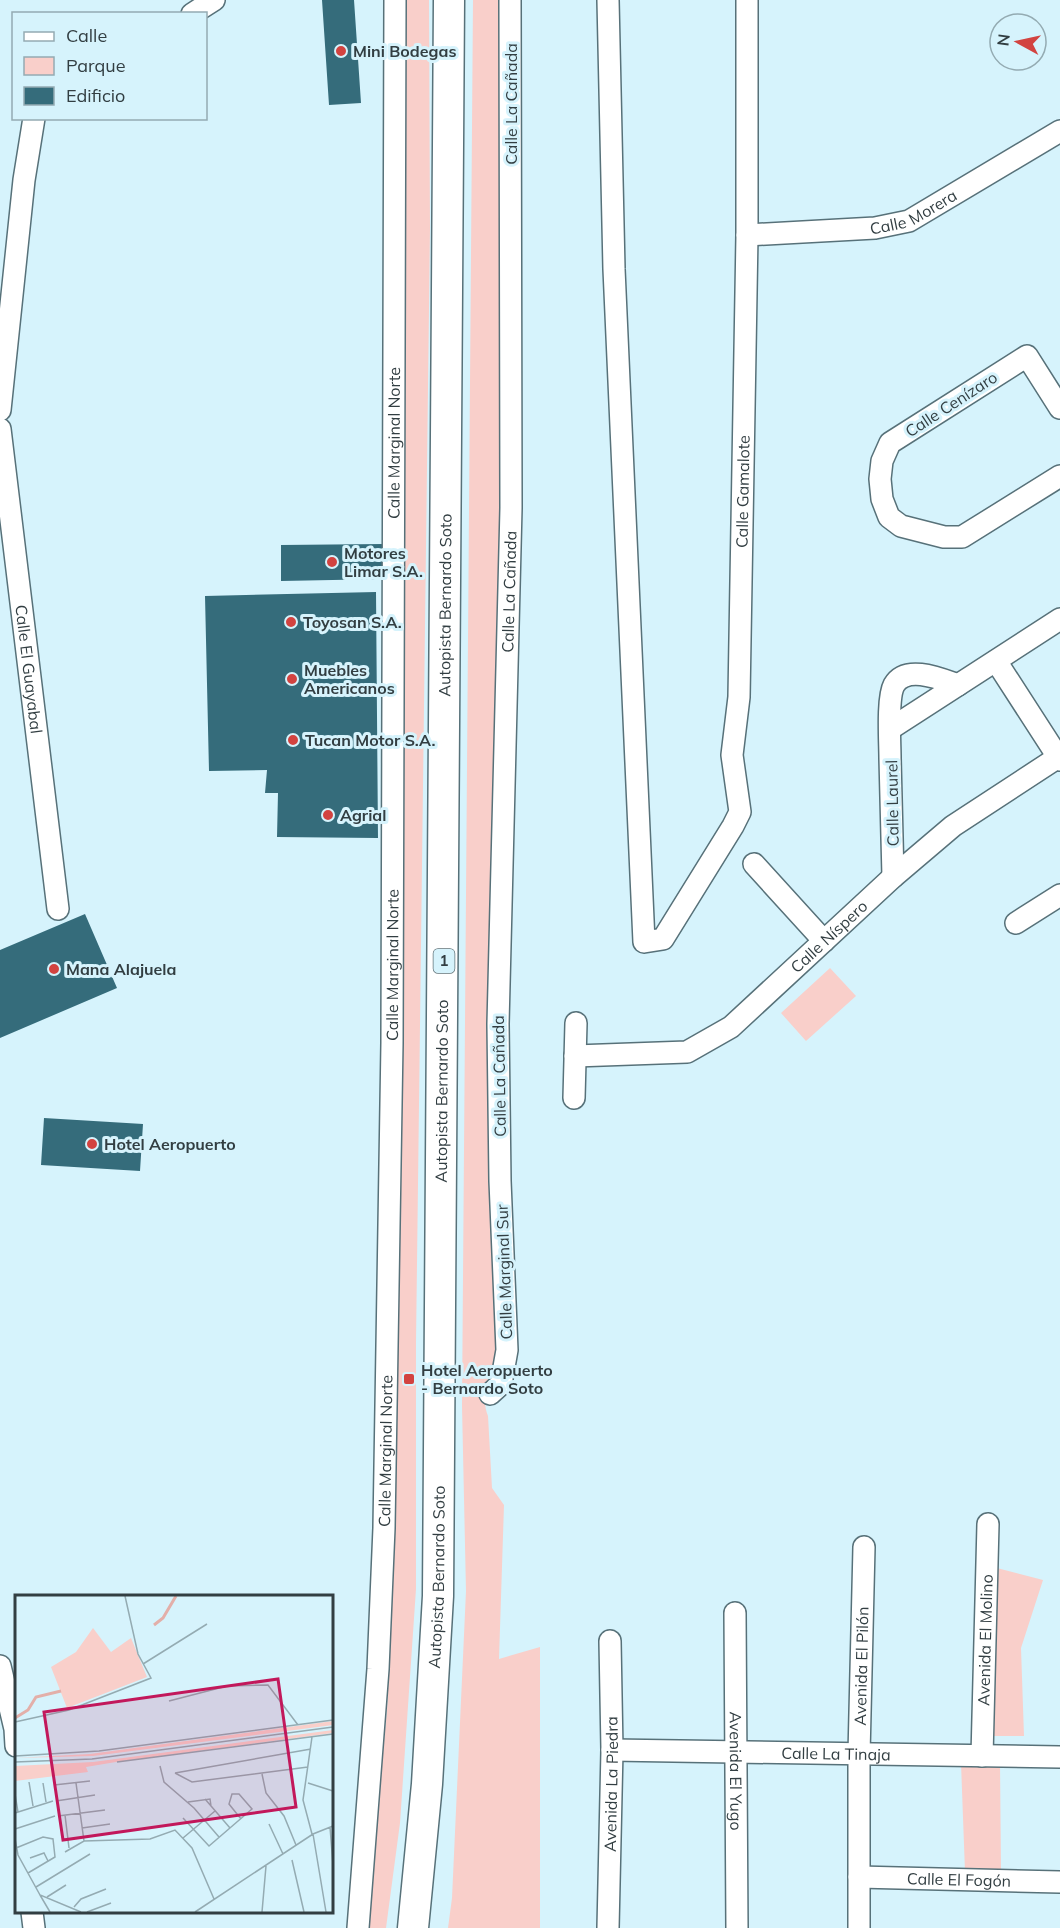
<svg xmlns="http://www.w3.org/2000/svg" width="1060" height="1928" viewBox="0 0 1060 1928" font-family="Mulish,sans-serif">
  <rect width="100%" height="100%" fill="#d6f3fc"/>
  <!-- green -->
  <path fill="#f9cfca" d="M 405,0 L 429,0 L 430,229 L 416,1343 L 416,1589 L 400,1823 L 386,1928 L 366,1928 L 387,1710 L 392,1610 Z
    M 473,0 L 503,0 L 502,1356 C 493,1375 479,1395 488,1416 L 492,1488 L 504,1505 L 499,1659 L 540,1647 L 540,1928 L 448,1928 L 452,1898 L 466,1591 L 462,1406 Z
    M 830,968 L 856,996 L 806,1041 L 781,1013 Z
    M 993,1567 L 1043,1580 L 1021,1648 L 1024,1736 L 989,1736 Z
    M 961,1763 L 1000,1763 L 1001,1870 L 965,1872 Z"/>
  <!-- building -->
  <path fill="#356c7b" d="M 322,0 L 354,0 L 361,103 L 329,105 Z
    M 383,544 L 384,579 L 281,581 L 281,545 Z
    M 376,592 L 378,838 L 277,837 L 278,793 L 265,793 L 267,770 L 209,771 L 205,596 Z
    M 85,914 L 117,988 L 0,1038 L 0,950 Z
    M 44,1118 L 143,1124 L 140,1171 L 41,1165 Z"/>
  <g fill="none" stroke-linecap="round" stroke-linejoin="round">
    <!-- minor casing -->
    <g stroke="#577179" stroke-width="24">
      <g id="minor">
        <path id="s1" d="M 608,0 L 614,269 L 644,942 L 663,939 L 733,826 L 740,812 L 732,755 L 739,697 L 747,235 L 747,0"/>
        <path d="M 192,14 L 214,0"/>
        <path id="s2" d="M 747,235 L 875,228 L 909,221 L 1060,131"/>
        <path d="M 1060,408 L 1027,356 L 890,443 L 882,461 L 880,479 L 882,499 L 889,517 L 901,526 L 944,537 L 962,537 L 1060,476"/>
        <path d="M 0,410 L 24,180 L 34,118"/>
        <path id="s3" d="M 0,429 L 58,909"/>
        <path d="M 996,661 L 1060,760"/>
        <path d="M 890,729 L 1060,619"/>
        <path d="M 754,864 L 824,941"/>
        <path d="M 893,877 C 892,838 891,798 890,758 C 890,742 887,698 894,685 C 906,664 941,679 958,685"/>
        <path d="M 1016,923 L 1060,895"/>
        <path id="s4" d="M 575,1056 L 687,1052 L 731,1027 L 893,877 L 953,826 L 1060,756"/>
        <path d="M 574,1098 L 576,1023"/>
        <path id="s5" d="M 490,1394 L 501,1384 L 507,1350 L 500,1181 L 498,1024 L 511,508 L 510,0"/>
        <path id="s6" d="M 735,1613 L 737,1928"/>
        <path d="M 0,1666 L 15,1729 L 16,1746"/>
        <path id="s7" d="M 612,1750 L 1060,1757"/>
        <path id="s8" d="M 982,1756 L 988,1524"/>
        <path id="s9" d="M 859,1877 L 1060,1882"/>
        <path d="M 32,1912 L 34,1928"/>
        <path id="s10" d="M 358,1928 L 378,1669 L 384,1528 L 392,1043 L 395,0"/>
        <path id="s11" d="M 608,1928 L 612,1750 L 610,1641"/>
        <path id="s12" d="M 859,1928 L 859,1754 L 864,1547"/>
      </g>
    </g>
    <!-- highway casing -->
    <g stroke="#577179" stroke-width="33">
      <g id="highway">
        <path id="s13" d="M 413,1928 L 427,1784 L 438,1596 L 449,0"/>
      </g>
    </g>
    <!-- minor -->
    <use href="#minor" stroke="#fff" stroke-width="21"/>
    <!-- highway -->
    <use href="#highway" stroke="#fff" stroke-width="30"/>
  </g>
  <!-- markers -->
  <g fill="#d24340" stroke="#d6f3fc" stroke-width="2">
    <circle cx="341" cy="51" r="6"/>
    <circle cx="332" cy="562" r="6"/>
    <circle cx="291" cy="622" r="6"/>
    <circle cx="292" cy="679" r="6"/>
    <circle cx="293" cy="740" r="6"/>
    <circle cx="328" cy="815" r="6"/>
    <circle cx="54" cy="969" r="6"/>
    <circle cx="92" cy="1144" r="6"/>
    <rect x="403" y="1373" width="12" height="12" rx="3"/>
  </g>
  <g text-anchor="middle" stroke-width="6" stroke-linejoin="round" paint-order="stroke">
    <!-- shield labels -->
    <rect fill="#d6f3fc" stroke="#63747a" stroke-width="1.5" x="433.5" y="949" width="21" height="24" rx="4.5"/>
    <g font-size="15" font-weight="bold" fill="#323e42">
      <text x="444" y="966">1</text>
    </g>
    <!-- poi labels -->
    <g font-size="16" font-weight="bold" fill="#323e42" stroke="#d6f3fc" text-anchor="start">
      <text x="353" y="57">Mini Bodegas</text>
      <text x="344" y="559">Motores<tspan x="344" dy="18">Limar S.A.</tspan></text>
      <text x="303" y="628">Toyosan S.A.</text>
      <text x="304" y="676">Muebles<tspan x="304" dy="18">Americanos</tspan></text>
      <text x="305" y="746">Tucan Motor S.A.</text>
      <text x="340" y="821">Agrial</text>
      <text x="66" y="975">Mana Alajuela</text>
      <text x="104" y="1150">Hotel Aeropuerto</text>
      <text x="421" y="1376">Hotel Aeropuerto<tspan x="421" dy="18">- Bernardo Soto</tspan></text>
    </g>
    <!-- street labels -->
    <g font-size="16" fill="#323e42" stroke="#d6f3fc">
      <text transform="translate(511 104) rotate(-90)" y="6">Calle La Cañada</text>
      <text dy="6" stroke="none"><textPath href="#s2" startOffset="170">Calle Morera</textPath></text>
      <text transform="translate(951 404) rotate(-33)" y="6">Calle Cenízaro</text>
      <text dy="6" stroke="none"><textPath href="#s10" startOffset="1486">Calle Marginal Norte</textPath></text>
      <text dy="6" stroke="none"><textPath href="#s1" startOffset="1432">Calle Gamalote</textPath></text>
      <text dy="6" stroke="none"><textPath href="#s5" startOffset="808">Calle La Cañada</textPath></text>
      <text dy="6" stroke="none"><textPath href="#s13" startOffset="1324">Autopista Bernardo Soto</textPath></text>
      <text dy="6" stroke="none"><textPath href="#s3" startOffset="242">Calle El Guayabal</textPath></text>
      <text transform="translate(892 803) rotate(-91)" y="6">Calle Laurel</text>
      <text dy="6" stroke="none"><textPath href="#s4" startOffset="296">Calle Níspero</textPath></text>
      <text dy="6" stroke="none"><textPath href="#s10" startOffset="964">Calle Marginal Norte</textPath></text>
      <text transform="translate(499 1076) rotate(-91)" y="6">Calle La Cañada</text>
      <text dy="6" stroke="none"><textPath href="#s13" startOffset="838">Autopista Bernardo Soto</textPath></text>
      <text transform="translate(504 1272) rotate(-92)" y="6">Calle Marginal Sur</text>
      <text dy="6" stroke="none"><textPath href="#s10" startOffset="478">Calle Marginal Norte</textPath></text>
      <text dy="6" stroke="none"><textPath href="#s13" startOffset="352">Autopista Bernardo Soto</textPath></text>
      <text dy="6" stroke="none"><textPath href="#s8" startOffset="116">Avenida El Molino</textPath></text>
      <text dy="6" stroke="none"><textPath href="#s12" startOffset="262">Avenida El Pilón</textPath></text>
      <text dy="6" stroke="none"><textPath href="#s7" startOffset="224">Calle La Tinaja</textPath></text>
      <text dy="6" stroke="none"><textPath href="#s6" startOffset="158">Avenida El Yugo</textPath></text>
      <text dy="6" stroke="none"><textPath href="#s11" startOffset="144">Avenida La Piedra</textPath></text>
      <text dy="6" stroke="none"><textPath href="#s9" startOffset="100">Calle El Fogón</textPath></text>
    </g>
  </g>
  <!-- overview -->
  <g transform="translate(15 1595)">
    <rect width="318" height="318" fill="#d6f3fc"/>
    <path d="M 78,33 L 96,57 L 116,43 L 132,82 L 52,113 L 36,72 L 61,57 ZM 318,126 L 318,130 L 78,161 L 0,163 L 75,159 ZM 318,135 L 318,138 L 101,167 L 71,172 L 73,177 L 0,186 L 0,171 L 78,167 Z" fill="#f9cfca"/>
    <path fill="none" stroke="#e3afa9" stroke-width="3" d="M 139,30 L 148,23 L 161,1M 0,123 L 13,115 L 21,102 L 46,96"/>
    <path fill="none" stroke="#94abb2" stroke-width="1.5" d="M 128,69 L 192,29M 154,106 L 212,91 L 253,90 L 283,130M 0,127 L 54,115 L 136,83 L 123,59 L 110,1M 297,142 L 288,205 L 297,239M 0,161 L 84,156 L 318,125M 0,167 L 77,164 L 318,132M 102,167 L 318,139M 145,171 L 149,187 L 179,213 L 204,242M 160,178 L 296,154M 160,178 L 177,187 L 293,172M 247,179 L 251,198 L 269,221 L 281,250M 14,187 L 18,211M 28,188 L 31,207M 61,188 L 69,246M 293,188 L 318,196M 39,190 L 75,186M 0,199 L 3,217M 190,204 L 215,233M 41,206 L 80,200M 173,207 L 195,204 L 196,211M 0,218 L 38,206M 50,220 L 54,253M 43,221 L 90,215M 168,223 L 194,251 L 237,214 L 224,199 L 217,199 L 214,209 L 226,224M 254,229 L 268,259M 315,232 L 318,270M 67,233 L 95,229M 0,234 L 40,221M 298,239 L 311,317M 168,243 L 200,216M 0,244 L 3,260 L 25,300 L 66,317M 1,253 L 28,242 L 38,244 L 40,262 L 13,278M 50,257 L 69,246 L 135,244 L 160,235 L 177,253 L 199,304M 15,263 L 29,258 L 33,266M 277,265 L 289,317M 21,292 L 75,259M 25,300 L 35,317M 32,302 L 51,290M 59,312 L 66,304 L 91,294M 72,317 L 96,308M 180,317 L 298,239 L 318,231M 247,317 L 251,271"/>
    <path fill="#c2185b" fill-opacity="0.15" stroke="#c2185b" stroke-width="3" d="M 263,84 L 281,212 L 48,245 L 29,117 Z"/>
    <rect width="318" height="318" fill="none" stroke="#323e42" stroke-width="3"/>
  </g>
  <!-- legend -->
  <rect x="12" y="12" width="195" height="108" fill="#d6f3fc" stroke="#94abb2" stroke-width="1.5"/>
  <rect x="24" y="32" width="30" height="9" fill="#ffffff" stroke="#94abb2" stroke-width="1.5"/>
  <text x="66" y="42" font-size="18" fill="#323e42">Calle</text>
  <rect x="24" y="57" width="30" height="18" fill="#f9cfca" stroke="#94abb2" stroke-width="1.5"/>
  <text x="66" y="72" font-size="18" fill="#323e42">Parque</text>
  <rect x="24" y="87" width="30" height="18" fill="#356c7b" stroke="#94abb2" stroke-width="1.5"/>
  <text x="66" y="102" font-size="18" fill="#323e42">Edificio</text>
  <!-- north arrow -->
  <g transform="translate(1018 42) rotate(278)"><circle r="28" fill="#d6f3fc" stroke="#94abb2" stroke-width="1.5"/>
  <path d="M0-4.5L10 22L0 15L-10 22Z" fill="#d24340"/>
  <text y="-9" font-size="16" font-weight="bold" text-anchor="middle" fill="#323e42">N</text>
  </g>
</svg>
